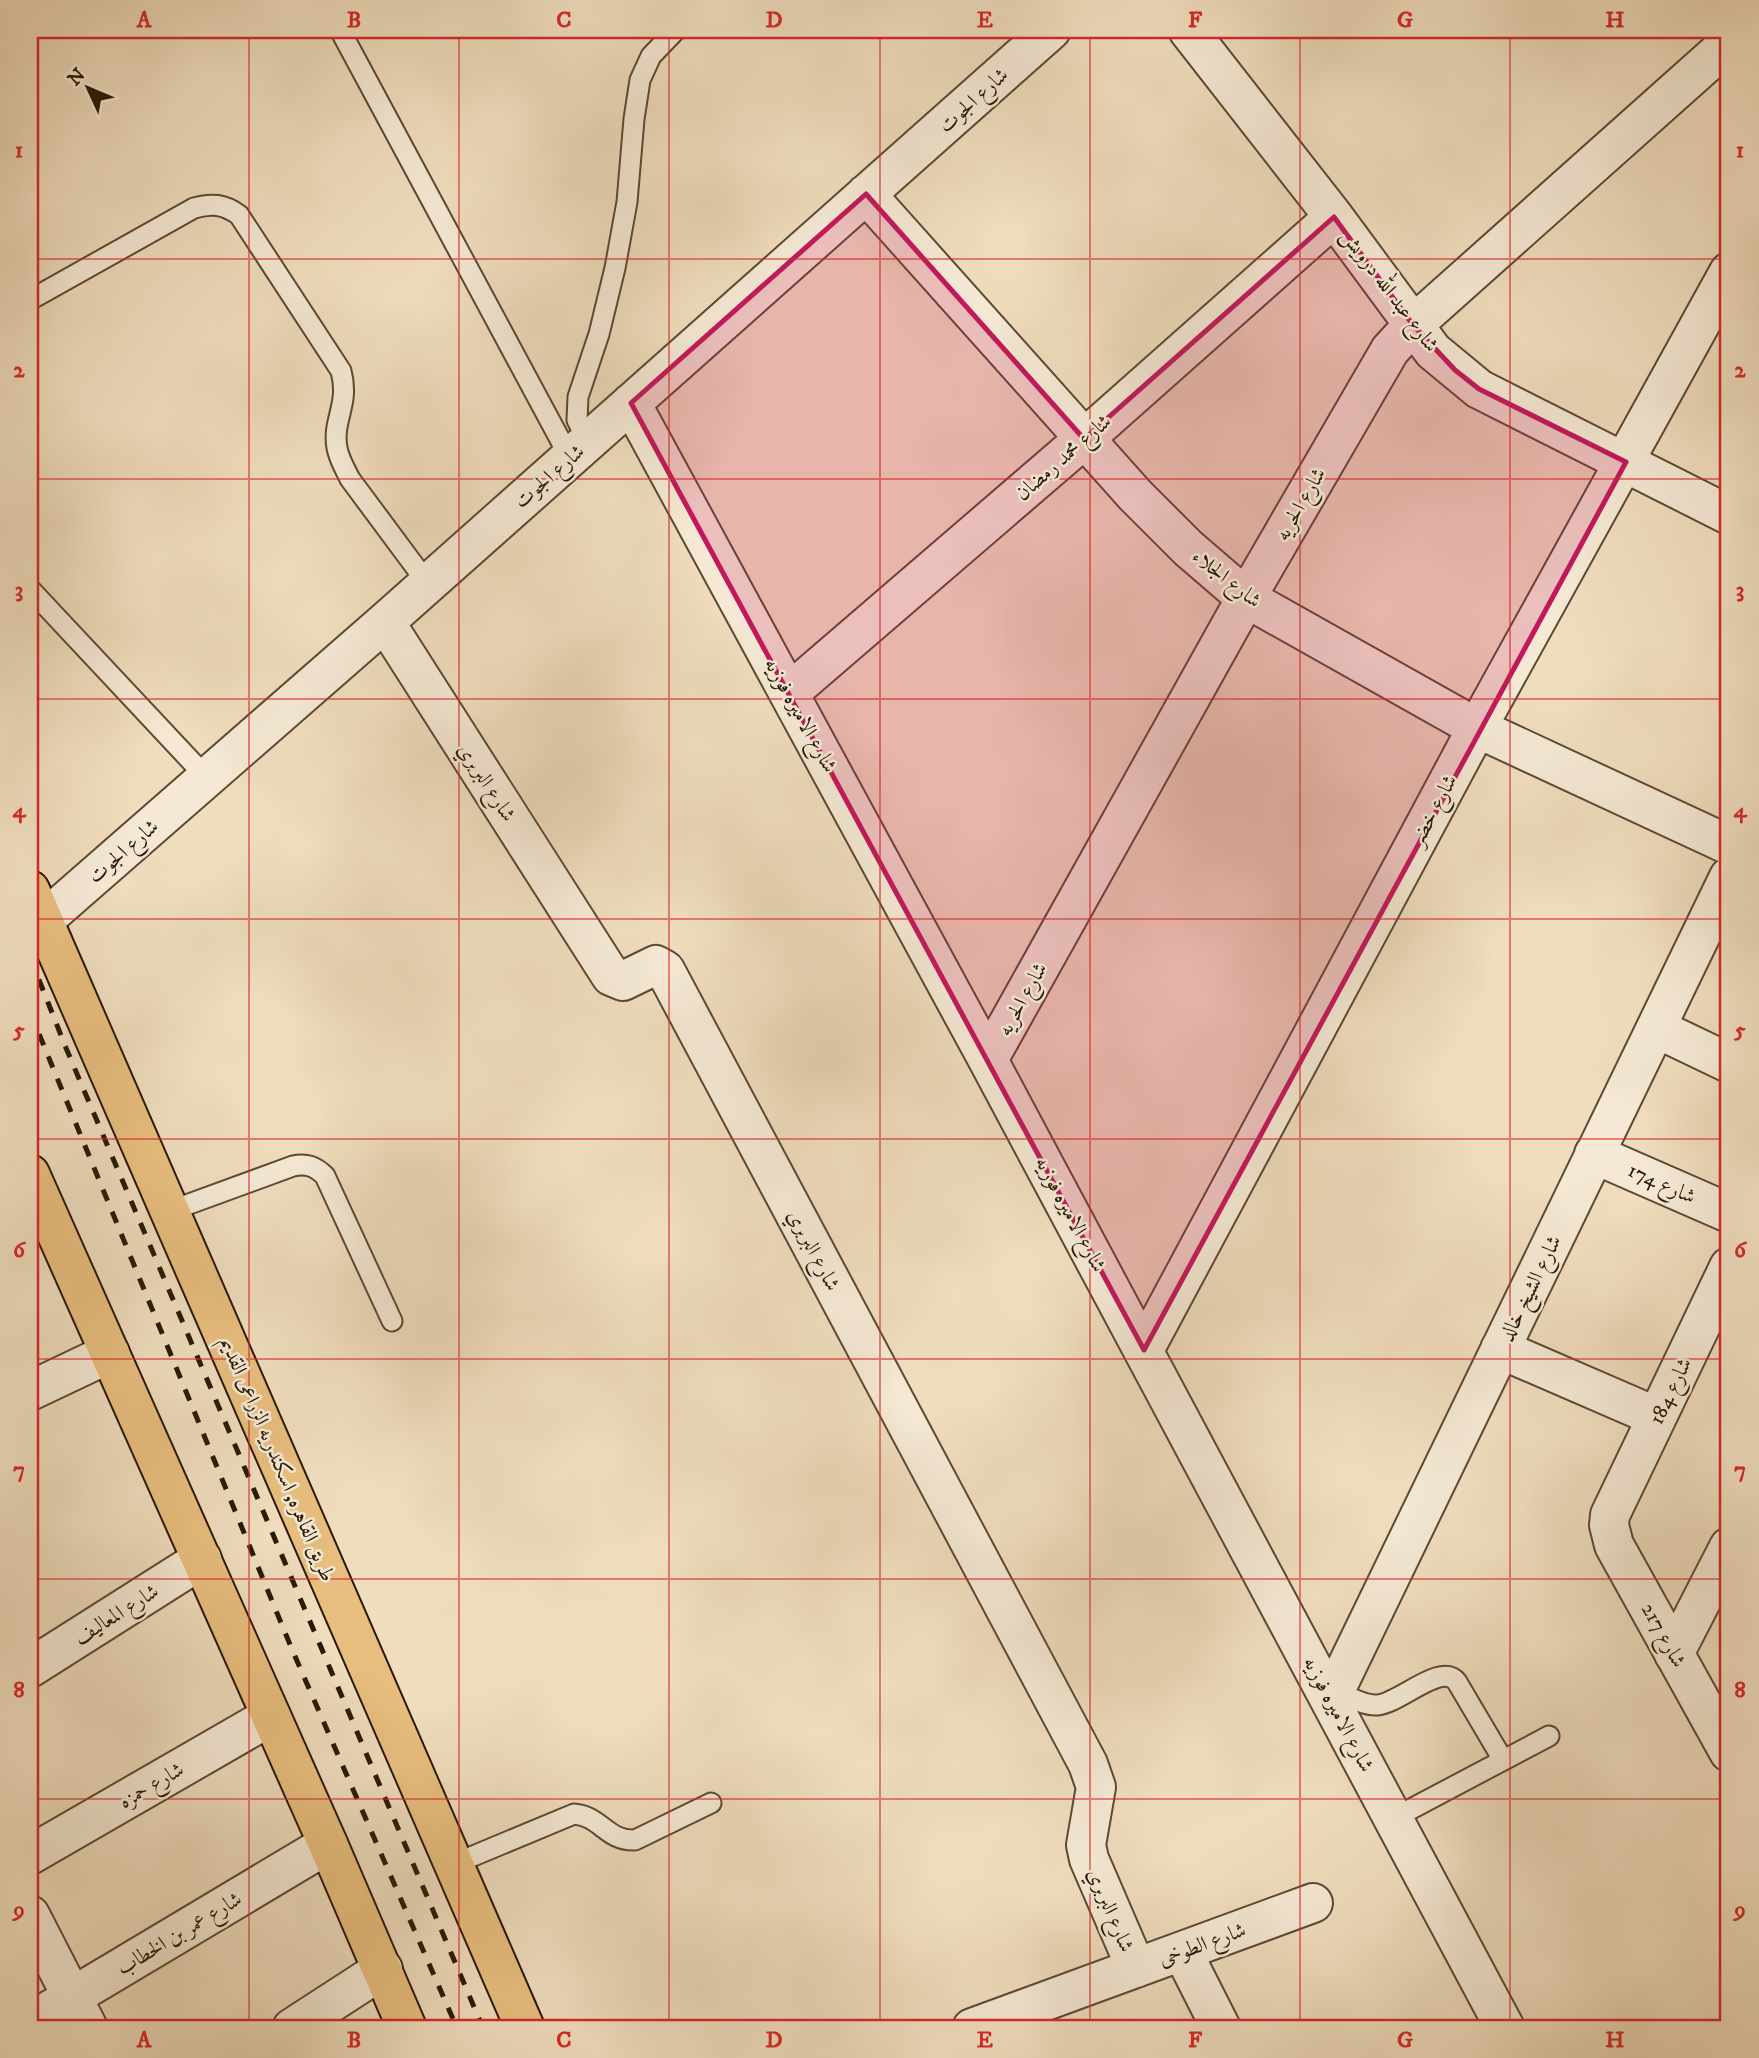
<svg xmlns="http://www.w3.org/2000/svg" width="1759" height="2058" viewBox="0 0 1759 2058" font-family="'IM FELL DW Pica',Amiri,serif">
  <rect width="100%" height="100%" fill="#f0ddbe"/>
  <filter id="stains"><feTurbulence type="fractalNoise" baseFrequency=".00286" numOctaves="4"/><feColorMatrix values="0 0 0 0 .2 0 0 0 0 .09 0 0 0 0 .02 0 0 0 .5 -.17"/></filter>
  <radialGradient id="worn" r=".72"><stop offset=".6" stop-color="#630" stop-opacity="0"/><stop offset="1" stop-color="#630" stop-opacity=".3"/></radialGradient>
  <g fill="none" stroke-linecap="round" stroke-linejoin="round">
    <!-- service casing -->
    <g stroke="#5b4932" stroke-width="23">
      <path id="service" d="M 340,30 L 570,458
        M 30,300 L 194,208 C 212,203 224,204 239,215 L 341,371 C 350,405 332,419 337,448 C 339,459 345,469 350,479 L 428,584
        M 588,442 L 577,420 L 578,397 L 599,334 L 615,268 L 627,202 L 634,119 L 640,80 L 651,56 L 676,30
        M 30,589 L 207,778
        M 170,1211 L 293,1166 C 306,1163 315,1166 325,1176 L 392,1321
        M 1335,1691 C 1347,1696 1364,1706 1377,1705 C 1399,1704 1442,1661 1457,1682 L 1503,1760
        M 1394,1818 L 1549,1736
        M 454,1864 L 574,1814 C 601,1816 606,1841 635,1840 L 711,1803"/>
    </g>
    <!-- minor casing -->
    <g stroke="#5b4932" stroke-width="42">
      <path id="minor" d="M 1188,30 L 1334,217 L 1433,351 L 1479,389 L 1729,515
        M 866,194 L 1135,495 L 1188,548 L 1246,598 L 1477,728 L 1729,845
        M 631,403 L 988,1060 L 1505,2028
        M 385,622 L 611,976 L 623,981 L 656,965 L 665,970 L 1088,1764 L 1096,1787 L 1086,1845 L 1089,1859 L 1136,1968
        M 789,693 L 1084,439 L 1334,217
        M 44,920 L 385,622 L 1051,30
        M 1656,1028 L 1729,1063
        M 988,1060 L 1246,598 L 1390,350 L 1413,325 L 1729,43
        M 1594,1154 L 1729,1213
        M 1729,1267 L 1610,1515 L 1609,1525 L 1614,1545 L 1729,1752
        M 1500,1349 L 1657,1417
        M 1144,1350 L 1477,728 L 1729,272
        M 30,1391 L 110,1353
        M 1674,1654 L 1729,1547
        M 30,1668 L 202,1559
        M 1331,1699 L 1729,877
        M 30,1855 L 271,1716
        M 30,1915 L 88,2028
        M 1182,1951 L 1221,2028
        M 30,2022 L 328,1844
        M 292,2028 L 383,1969
        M 972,2028 L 1313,1903"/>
    </g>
    <!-- primary casing -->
    <g stroke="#291803" stroke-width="42">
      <path id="primary" d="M 30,890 L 525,2028
        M 30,1174 L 328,1844 L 407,2028"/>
    </g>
    <!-- service -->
    <use href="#service" stroke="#f5e9d5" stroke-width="19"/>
    <!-- minor -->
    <use href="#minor" stroke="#f5e9d5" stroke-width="38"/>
    <!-- primary -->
    <use href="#primary" stroke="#e8be7f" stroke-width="38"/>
    <!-- rail -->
    <path stroke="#291803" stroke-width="5" stroke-dasharray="12 12" stroke-linecap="butt" d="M 30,957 L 66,1048 L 483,2028
      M 30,1012 L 291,1647 L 457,2028"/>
  </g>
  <!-- marked area -->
  <path fill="#c2185b" fill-opacity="0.2" stroke="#c2185b" stroke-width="5" stroke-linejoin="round" d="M 866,194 L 1084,439 L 1334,217 L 1413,325 L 1455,370 L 1479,389 L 1626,462 L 1144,1350 L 631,403 Z"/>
  <!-- grid -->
  <path fill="none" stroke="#d62828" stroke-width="2" stroke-opacity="0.55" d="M 249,30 L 249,2028M 459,30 L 459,2028M 669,30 L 669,2028M 880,30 L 880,2028M 1090,30 L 1090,2028M 1300,30 L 1300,2028M 1510,30 L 1510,2028M 30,259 L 1729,259M 30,479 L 1729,479M 30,699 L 1729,699M 30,919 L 1729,919M 30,1139 L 1729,1139M 30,1359 L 1729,1359M 30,1579 L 1729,1579M 30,1799 L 1729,1799"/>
  <g text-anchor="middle" stroke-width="5" stroke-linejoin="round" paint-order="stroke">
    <!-- street labels -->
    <g font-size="21" fill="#291803" stroke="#f5e9d5">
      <text transform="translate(973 100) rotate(-42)" y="7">شارع الجوت</text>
      <text transform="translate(1390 290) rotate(53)" y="7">شارع عبد الله درويش</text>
      <text transform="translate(1063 457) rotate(-41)" y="7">شارع محمد رمضان</text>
      <text transform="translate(549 476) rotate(-41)" y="7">شارع الجوت</text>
      <text transform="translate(1300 504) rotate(-60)" y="7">شارع الحريه</text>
      <text transform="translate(1227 578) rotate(38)" y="7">شارع الجلاء</text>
      <text transform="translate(801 715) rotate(61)" y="7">شارع الاميره فوزيه</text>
      <text transform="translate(487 782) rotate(57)" y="7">شارع البربري</text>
      <text transform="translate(1433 810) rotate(-62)" y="7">شارع خضر</text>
      <text transform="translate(123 851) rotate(-41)" y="7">شارع الجوت</text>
      <text transform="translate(1022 999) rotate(-61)" y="7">شارع الحريه</text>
      <text transform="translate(1662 1183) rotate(24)" y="7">شارع 174</text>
      <text transform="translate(1071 1214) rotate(62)" y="7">شارع الاميره فوزيه</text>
      <text transform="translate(814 1250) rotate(62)" y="7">شارع البربري</text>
      <text transform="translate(1530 1288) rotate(-64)" y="7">شارع الشيخ خالد</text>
      <text transform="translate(1670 1391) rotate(-64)" y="7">شارع 184</text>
      <text transform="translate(278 1459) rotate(67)" y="7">طريق القاهره, اسكندريه الزراعى القديم</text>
      <text transform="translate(116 1614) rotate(-32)" y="7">شارع المعاليف</text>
      <text transform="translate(1664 1635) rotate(61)" y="7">شارع 217</text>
      <text transform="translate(1339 1714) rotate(62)" y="7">شارع الاميره فوزيه</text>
      <text transform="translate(151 1785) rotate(-30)" y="7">شارع حمزه</text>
      <text transform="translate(1111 1910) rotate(67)" y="7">شارع البربري</text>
      <text transform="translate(179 1933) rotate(-31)" y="7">شارع عمر بن الخطاب</text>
      <text transform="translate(1202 1944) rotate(-20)" y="7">شارع الطوخى</text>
    </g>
  </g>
  <!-- margin -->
  <rect width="1759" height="2058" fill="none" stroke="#f0ddbe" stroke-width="77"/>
  <!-- north arrow -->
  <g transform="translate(88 88) rotate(314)" stroke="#f5e9d5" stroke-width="5" paint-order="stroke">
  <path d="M0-5L12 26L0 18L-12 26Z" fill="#291803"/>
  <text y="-10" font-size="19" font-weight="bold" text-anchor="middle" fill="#291803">N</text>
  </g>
  <rect x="38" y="38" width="1682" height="1982" fill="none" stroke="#d62828" stroke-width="2.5"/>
  <g font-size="23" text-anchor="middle" font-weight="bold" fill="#d62828">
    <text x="144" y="27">A</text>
    <text x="354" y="27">B</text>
    <text x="564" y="27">C</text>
    <text x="774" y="27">D</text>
    <text x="985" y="27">E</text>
    <text x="1195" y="27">F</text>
    <text x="1405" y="27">G</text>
    <text x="1615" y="27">H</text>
    <text x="19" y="157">1</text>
    <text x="1740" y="157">1</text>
    <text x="19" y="377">2</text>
    <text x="1740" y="377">2</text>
    <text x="19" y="597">3</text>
    <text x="1740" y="597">3</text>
    <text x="19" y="817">4</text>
    <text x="1740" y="817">4</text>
    <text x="19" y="1037">5</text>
    <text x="1740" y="1037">5</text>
    <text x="19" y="1257">6</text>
    <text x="1740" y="1257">6</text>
    <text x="19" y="1477">7</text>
    <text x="1740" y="1477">7</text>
    <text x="19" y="1697">8</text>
    <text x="1740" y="1697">8</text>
    <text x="19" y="1917">9</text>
    <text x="1740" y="1917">9</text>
    <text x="144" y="2047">A</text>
    <text x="354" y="2047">B</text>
    <text x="564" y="2047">C</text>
    <text x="774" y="2047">D</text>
    <text x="985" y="2047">E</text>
    <text x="1195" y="2047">F</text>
    <text x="1405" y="2047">G</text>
    <text x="1615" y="2047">H</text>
  </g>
  <rect width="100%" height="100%" filter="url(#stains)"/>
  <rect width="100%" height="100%" fill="url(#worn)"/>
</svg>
